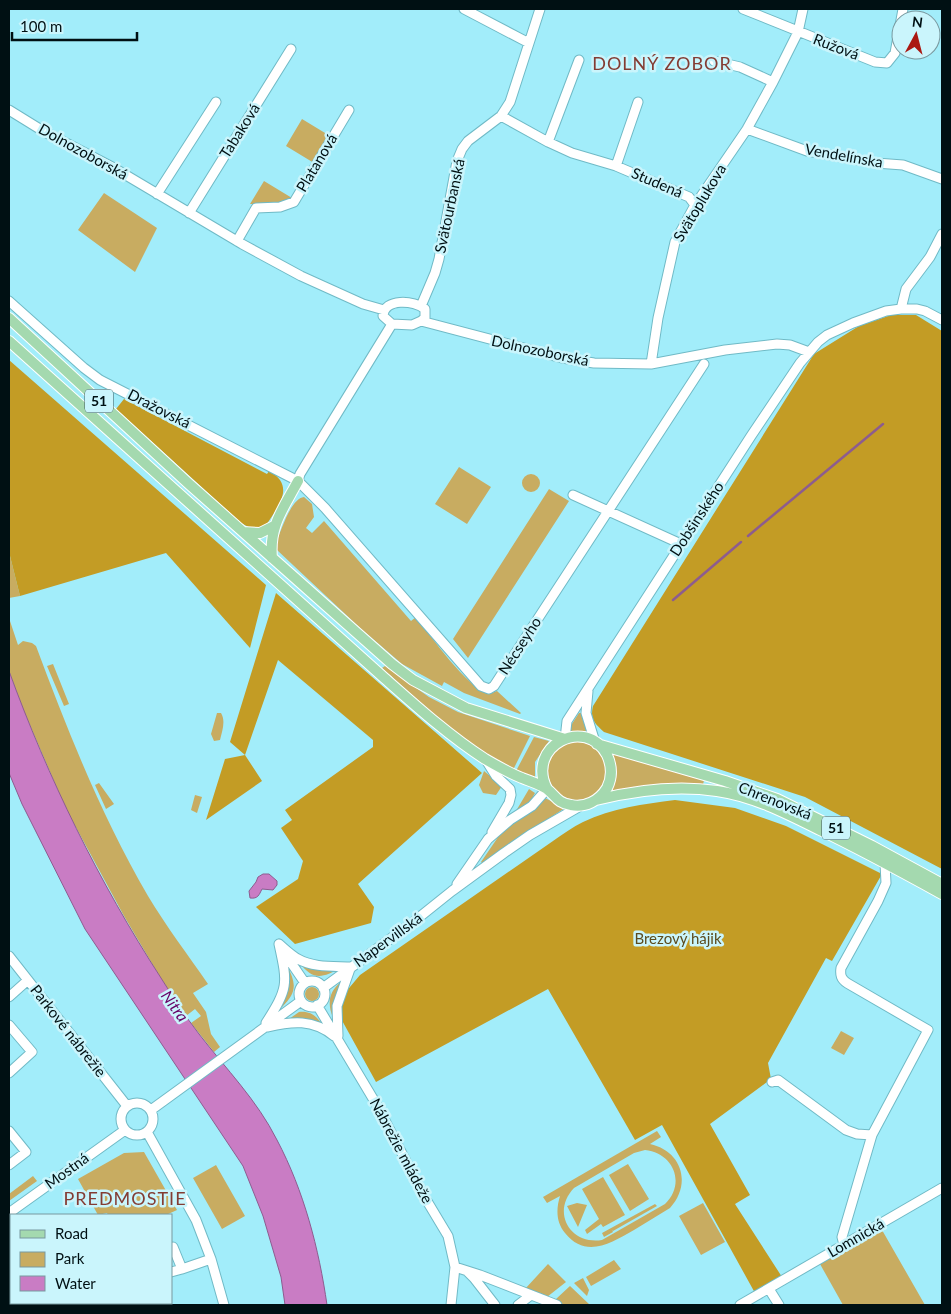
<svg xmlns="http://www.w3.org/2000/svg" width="951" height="1314" viewBox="0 0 951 1314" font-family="Lato,sans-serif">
  <rect width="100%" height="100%" fill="#a2edfa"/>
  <!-- green -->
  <path fill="#c8ac61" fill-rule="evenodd" d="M 302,119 L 330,136 L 314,163 L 286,146 Z
    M 264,181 L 292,198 L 278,204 L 250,204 Z
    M 104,193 L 157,228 L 135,272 L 78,230 Z
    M 459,467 L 491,487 L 467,524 L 435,504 Z
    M522 483a9 9 0 1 1 18 0a9 9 0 1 1-18 0Z
    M 549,489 L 569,501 L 468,658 L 453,639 Z
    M 304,497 L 312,504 L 314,517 L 306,528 L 312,533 L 324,521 L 411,621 L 416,617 C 431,636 467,688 489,694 L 497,691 L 521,713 L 520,714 L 464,693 L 444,682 L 442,686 L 402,664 L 359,627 L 277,550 L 275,545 C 281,532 290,499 304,497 Z
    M 9,552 L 20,596 L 9,598 Z
    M 9,618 L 18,645 L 23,641 L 32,643 L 36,646 C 68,732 102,817 148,896 C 166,926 188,955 208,984 L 193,993 L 206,1012 L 211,1034 L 220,1047 L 214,1052 L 191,1023 L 201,1016 L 195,1009 L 186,1016 L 160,977 L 124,916 L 66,809 L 23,709 L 9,671 Z
    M 53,664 L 69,704 L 64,706 L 47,666 Z
    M 385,666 L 429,697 L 458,712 L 530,736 L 513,770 L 482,751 L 446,725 L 382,668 Z
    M 217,713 L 221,713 C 226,721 222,731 220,740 L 214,741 L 211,734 Z
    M 579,713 L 581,713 L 587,731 L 569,731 L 568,730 Z
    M 534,737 L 549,741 L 535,762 L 535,780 L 516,771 Z
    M548 771a29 29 0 1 1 58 0a29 29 0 1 1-58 0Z
    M 612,753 L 615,753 L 704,780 L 703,785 C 671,783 644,785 613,791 L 612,789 L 617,773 Z
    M 484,771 L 502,786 L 496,795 L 483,793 L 479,785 Z
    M 99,783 L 114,804 L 106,809 L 95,785 Z
    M 529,789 L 535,793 L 530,802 L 516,811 Z
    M 195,795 L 202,797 L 197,813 L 191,810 Z
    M 543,797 L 565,808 L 526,833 L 483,864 L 481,862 L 505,827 Z
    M 299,962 L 341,968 C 322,978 313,981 299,962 Z
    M 286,964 C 296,982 298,992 282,1007 Z
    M 341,982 L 336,994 L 334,1020 C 327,1005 328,992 341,982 Z
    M305 994a7 7 0 1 1 14 0a7 7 0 1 1-14 0Z
    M 299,1012 C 311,1011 316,1016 323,1025 L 289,1019 Z
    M 841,1031 L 854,1038 L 844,1055 L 831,1048 Z
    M 657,1131 L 661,1137 L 650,1144 C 682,1151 692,1184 670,1208 C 658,1215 646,1223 634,1230 C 611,1243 586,1259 565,1233 C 556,1222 556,1209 560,1196 L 547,1203 L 543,1197 ZM 645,1150 C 674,1153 686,1184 665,1204 L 602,1240 C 570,1245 551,1212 574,1188 L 634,1153 Z
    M 144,1152 L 177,1210 L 166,1215 L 108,1215 L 107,1213 L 98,1215 L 78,1179 L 124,1153 Z
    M 628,1164 L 649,1199 L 630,1211 L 609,1175 Z
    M 216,1165 L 245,1216 L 222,1229 L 193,1178 Z
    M 33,1176 L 37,1181 L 9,1201 L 9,1194 Z
    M 603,1177 L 625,1215 L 603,1227 L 601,1224 L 587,1234 L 585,1230 L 599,1219 L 582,1189 Z
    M 577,1203 L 587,1205 L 578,1227 L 567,1206 Z
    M 703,1203 L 725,1242 L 701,1255 L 679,1216 Z
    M 655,1204 L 657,1206 L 613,1231 L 612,1230 L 613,1232 L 604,1237 L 602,1233 Z
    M 882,1230 L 925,1305 L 843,1305 L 820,1264 Z
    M 614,1260 L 621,1269 L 591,1286 L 586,1277 Z
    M 548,1264 L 566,1282 L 547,1297 L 525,1289 Z
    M 583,1278 L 589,1290 L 587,1296 L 574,1283 Z
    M 570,1286 L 590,1305 L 565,1305 L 556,1302 L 556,1299 Z"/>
  <!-- forest -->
  <path fill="#c39c25" d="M 891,315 L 916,315 L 942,331 L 942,869 L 805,797 L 604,732 C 594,723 590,719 593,706 L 814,354 L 859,326 Z
    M 9,360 L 266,585 L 250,648 L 166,553 L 20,596 L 9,552 Z
    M 124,399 L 267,474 L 269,471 C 297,486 277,508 265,527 L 254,530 L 241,523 L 116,409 Z
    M 276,593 L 482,773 L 358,884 L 374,907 L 371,923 L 295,944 L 256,907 L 298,879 L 303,861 L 281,828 L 292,820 L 285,810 L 373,747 L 373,740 L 278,660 L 245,755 L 262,781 L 206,820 L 225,759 L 245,755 L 230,742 Z
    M 675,800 L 735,808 L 786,826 L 882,874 L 832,961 L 826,958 L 768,1063 L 771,1079 L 710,1124 L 750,1195 L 735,1204 L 782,1277 L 755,1293 L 662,1125 L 635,1140 L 548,989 L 376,1082 L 334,1006 L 360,975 L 553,841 C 563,834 573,827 583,822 C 612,808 644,804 675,800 Z"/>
  <!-- water -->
  <path fill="#c97cc4" stroke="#8d5c8f" d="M 9,671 C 48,778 99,882 161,978 C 173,997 185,1016 199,1034 C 226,1069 257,1100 277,1140 C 304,1191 319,1249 327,1305 L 285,1305 L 281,1277 L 263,1216 L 243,1166 L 85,929 L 22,804 L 9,773 Z
    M 263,874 L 269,874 L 277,881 L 277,885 L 273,890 L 262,889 C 259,895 258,899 250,898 L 249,891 L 256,882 L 258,877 Z"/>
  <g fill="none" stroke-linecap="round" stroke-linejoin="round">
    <!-- stream -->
    <path stroke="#8d5c8f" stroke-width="2.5" d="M 748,536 L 883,424
      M 673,600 L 741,542"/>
    <!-- minor casing -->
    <g stroke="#70bac6" stroke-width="11">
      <path id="minor" d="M 464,9 L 529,43
        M 743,9 L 875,62 L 887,63 L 895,53 L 901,20
        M 901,20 L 903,9
        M 714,61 L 740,67 L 773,82
        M 9,110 L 43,131 L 114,168 L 242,244 L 301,276 L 363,304 L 384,310
        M 501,116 L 548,142 L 572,153 L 616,166 L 689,197 L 695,205
        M 747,129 L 807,151 L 876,163 L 903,165 L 942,179
        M 548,142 L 579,60
        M 616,166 L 638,102
        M 157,194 L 216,102
        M 189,213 L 291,49
        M 237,241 L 256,208 L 280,207 L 294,202 L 349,110
        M 9,301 L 84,368 L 100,380 L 298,481 L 325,508 L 481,686 L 489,689 L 494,686 L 704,364
        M 421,306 L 435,273 L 439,259 L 457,161 L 462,149 L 468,141 L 501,116 L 510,102 L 540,9
        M 901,309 L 906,289 L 930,257 L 942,234
        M 421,321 L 425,318 L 425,309 C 414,300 384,298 383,316 L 392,324 L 412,325 L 421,321 L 562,358 L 594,363 L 651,364 L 725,350 L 777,344 L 790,345 L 809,352
        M 651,364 L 658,318 L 675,242 L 695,205 L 747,129 L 773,82 L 798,32 L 803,9
        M 298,481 L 300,474 L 392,324
        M 573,495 L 681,544
        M 588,691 L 586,713 L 595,742
        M 565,739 L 567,721 L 751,436 L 800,363 L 818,342 L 827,335 L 853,323 L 886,311 L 901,309 L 917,309 L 925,311 L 942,320
        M 486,760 L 496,776 L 510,789 L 511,795 L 509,803 L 492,832
        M 457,884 L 488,839 L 510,820 L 532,806 L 547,789
        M 279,944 C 285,949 291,955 298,959 C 314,968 334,966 352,967
        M 283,951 L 305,983
        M 9,956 L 127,1106
        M299 994a13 13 0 1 1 26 0a13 13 0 1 1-26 0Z
        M 323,988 L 412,923 L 452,891 L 504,853 L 530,835 L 582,805
        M 9,997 L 28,980
        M 317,1005 L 378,1107 L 424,1196 L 448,1236 L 455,1267 L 451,1305
        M 266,1023 C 288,988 288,985 279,944
        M 9,1025 L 32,1052 L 9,1073
        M 268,1027 C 292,1021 313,1019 334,1036
        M 338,1036 L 337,1006 L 350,969
        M 772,1082 L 778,1080 L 846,1130 L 857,1134 L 872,1135 L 842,1237 L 844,1245
        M121 1119a16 16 0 1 1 32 0a16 16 0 1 1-32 0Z
        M 151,1110 L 301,1001
        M 9,1131 L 26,1152 L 9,1165
        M 147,1132 L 196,1220 L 211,1259 L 224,1305
        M 872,1135 L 928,1030 L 847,983 C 841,979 840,975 841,968 L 878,901 L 886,883 L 885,863
        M 9,1213 L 125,1130
        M 173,1247 L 182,1269 L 211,1259
        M 9,1258 L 11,1256
        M 455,1267 L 480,1275 L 557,1305
        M 171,1272 L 182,1269
        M 468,1272 L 474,1278 L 495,1305
        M 769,1289 L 779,1305
        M 102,1303 L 103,1305
        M 518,1305 L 531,1295
        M 740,1305 L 942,1188"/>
    </g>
    <!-- major casing -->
    <g stroke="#fff" stroke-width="12">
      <path id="major" d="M 9,318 L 189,484 L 392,664 L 413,680 L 466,708 L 565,739
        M 9,341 L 381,675 C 415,705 448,735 485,759 C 497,766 509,773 522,778 C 529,781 540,784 547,789 C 556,796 557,803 571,805 C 585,808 599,801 607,788 C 612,778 612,766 607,755 C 586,715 525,746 547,789
        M 243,532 L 260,533 L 274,526
        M 272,558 C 269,526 283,509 298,481
        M 597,744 L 725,781 L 777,799 L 872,846 L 942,884
        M 596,800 C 636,790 676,785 717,791 C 753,796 788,814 820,830 C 862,850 902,872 942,894"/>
    </g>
    <!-- minor -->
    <use href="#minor" stroke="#fff" stroke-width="9"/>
    <!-- major -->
    <use href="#major" stroke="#a4d9af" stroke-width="10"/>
  </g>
  <g text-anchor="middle" stroke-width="5" stroke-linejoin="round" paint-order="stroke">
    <!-- shield labels -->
    <g fill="#caf5fc" stroke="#3d5559" stroke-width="1">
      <rect x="85" y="389.5" width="28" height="23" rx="4"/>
      <rect x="822" y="816.5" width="28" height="23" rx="4"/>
    </g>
    <g font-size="14" font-weight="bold" fill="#001013">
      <text x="99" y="406">51</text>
      <text x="836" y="833">51</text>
    </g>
    <!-- street labels -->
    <g font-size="15" fill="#001013" stroke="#caf5fc">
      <text transform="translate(836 47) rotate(21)" y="5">Ružová</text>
      <text transform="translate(240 131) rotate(-58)" y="5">Tabaková</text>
      <text transform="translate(83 152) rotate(29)" y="5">Dolnozoborská</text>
      <text transform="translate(844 156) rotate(10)" y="5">Vendelínska</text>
      <text transform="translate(317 163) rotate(-59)" y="5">Platanová</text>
      <text transform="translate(657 183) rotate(23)" y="5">Studená</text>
      <text transform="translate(700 203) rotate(-59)" y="5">Svätoplukova</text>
      <text transform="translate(450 206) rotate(-78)" y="5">Svätourbanská</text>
      <text transform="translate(540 351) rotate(12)" y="5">Dolnozoborská</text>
      <text transform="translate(159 409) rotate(27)" y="5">Dražovská</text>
      <text transform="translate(697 519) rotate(-57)" y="5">Dobšinského</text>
      <text transform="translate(520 646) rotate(-57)" y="5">Nécseyho</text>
      <text transform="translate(775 801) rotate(22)" y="5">Chrenovská</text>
      <text transform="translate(388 940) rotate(-36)" y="5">Napervillská</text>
      <text transform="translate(68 1031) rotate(52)" y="5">Parkové nábrežie</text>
      <text transform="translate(401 1151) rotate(62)" y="5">Nábrežie mládeže</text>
      <text transform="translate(67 1171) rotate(-36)" y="5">Mostná</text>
      <text transform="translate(856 1238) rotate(-30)" y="5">Lomnická</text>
    </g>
    <!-- park labels -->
    <g font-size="15" fill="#5b4b1e" stroke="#caf5fc">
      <text x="678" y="944">Brezový hájik</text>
    </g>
    <!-- water labels -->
    <g font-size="16" font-style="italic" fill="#670065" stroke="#caf5fc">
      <text transform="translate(175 1006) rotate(54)" y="6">Nitra</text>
    </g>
    <!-- quarter labels -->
    <g font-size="18" letter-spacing="1" fill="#833c33" stroke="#caf5fc">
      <text x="662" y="70">DOLNÝ ZOBOR</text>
      <text x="125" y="1205">PREDMOSTIE</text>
    </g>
  </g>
  <!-- border -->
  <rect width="951" height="1314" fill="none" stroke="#001013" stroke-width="20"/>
  <!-- legend -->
  <rect x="10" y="1214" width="162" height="90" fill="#caf5fc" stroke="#79999f"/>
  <rect x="20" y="1230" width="25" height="8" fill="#a4d9af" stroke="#79999f"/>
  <text x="55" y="1239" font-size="15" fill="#001013">Road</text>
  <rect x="20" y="1252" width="25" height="15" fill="#c8ac61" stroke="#79999f"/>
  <text x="55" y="1264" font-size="15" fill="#001013">Park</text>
  <rect x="20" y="1276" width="25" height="15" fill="#c97cc4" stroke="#79999f"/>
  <text x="55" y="1289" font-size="15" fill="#001013">Water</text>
  <!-- north arrow -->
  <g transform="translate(916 35) rotate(7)"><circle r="24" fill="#caf5fc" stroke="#79999f"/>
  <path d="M0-4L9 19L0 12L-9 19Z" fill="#aa1811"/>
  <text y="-8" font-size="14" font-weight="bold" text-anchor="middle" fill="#001013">N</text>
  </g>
  <!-- scale -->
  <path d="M12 32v8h125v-8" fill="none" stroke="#001013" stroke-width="2.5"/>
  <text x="20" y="32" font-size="15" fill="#001013" stroke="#caf5fc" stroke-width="4" paint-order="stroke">100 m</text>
</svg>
